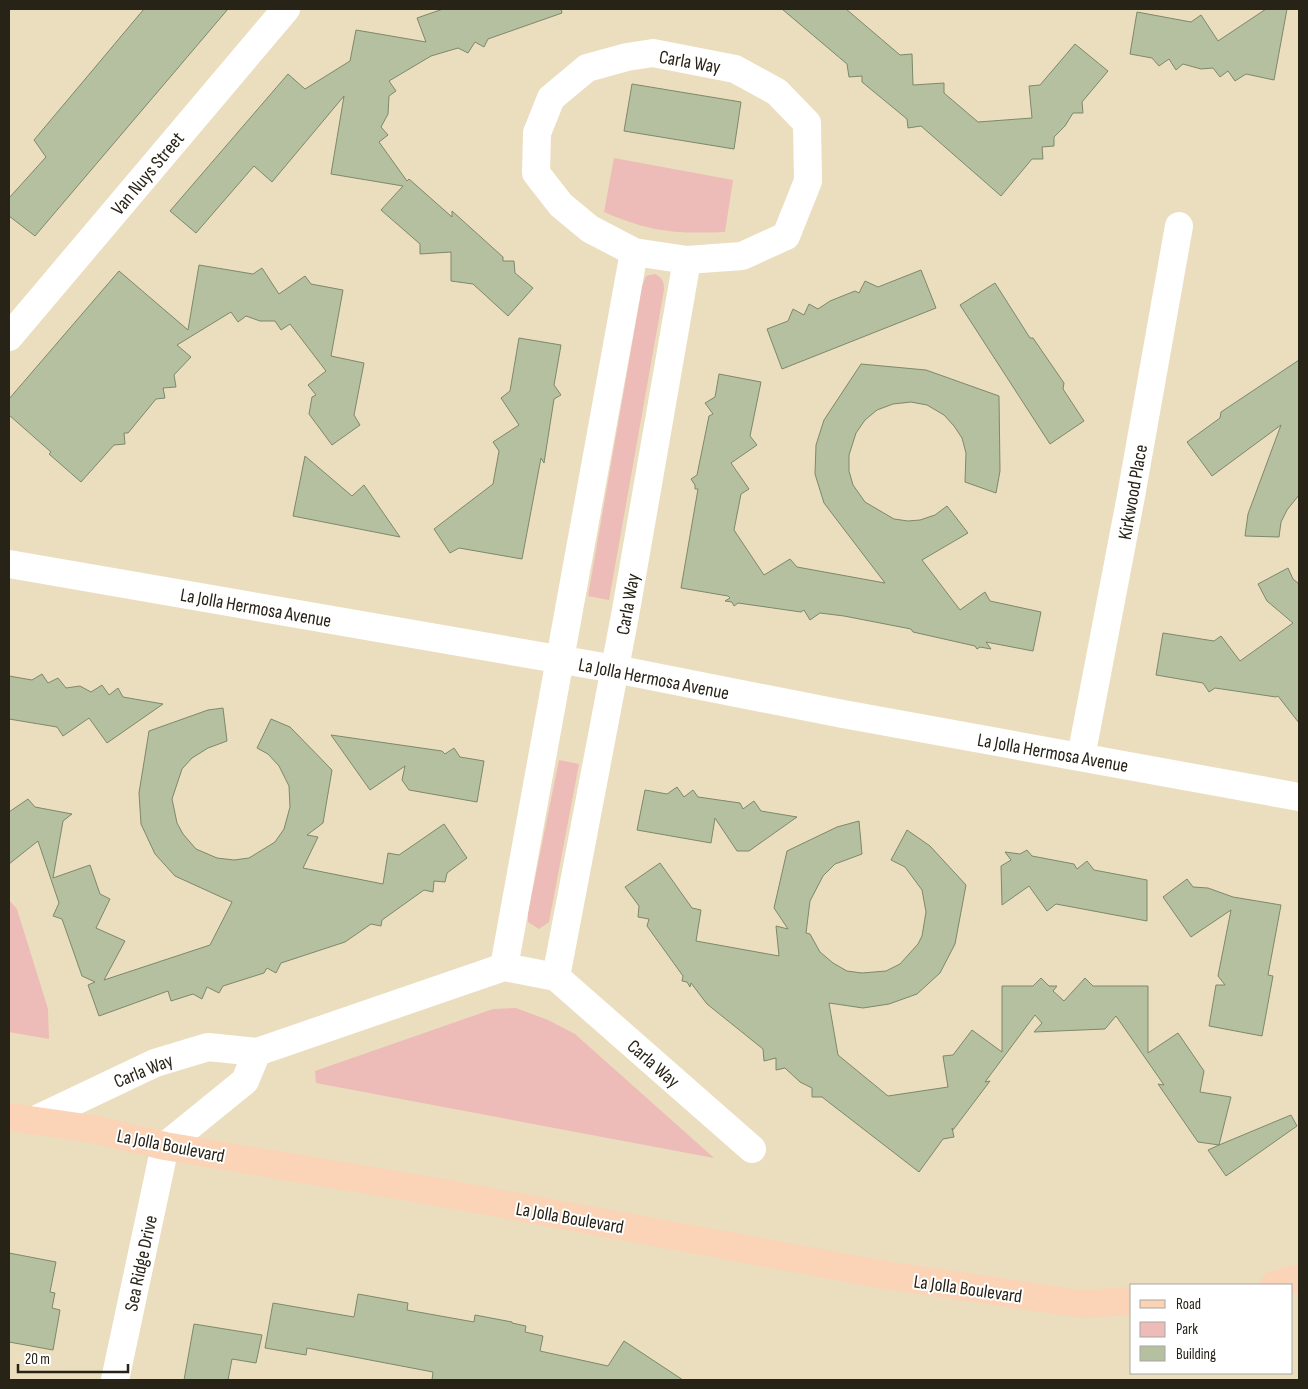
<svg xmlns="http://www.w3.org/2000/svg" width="1308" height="1389" viewBox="0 0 1308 1389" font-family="'Sofia Sans Condensed',sans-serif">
  <rect width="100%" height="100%" fill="#ebdebe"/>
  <!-- green -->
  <path fill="#edbbb8" d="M 614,158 L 733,180 L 725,232 C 674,234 651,232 604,212 Z
    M 655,274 C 663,278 664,282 664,290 L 609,600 L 588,596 L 642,287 L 646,276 Z
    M 559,760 L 579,764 L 549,922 L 539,929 L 528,922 L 528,913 Z
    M 9,900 L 17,909 L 48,1009 L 49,1039 L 9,1032 Z
    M 516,1008 L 548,1020 L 575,1034 L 714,1158 L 316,1083 L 315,1071 L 493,1009 Z"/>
  <!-- building -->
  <path fill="#b4c0a0" stroke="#7e886a" d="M 144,9 L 228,9 L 35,236 L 9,216 L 9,198 L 46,157 L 34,140 Z
    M 443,9 L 561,9 L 562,13 L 488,39 L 484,47 L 475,42 L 468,53 L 458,48 L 431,56 L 389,81 L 396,91 L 389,96 L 388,114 L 381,127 L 388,135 L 379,142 L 407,181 L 409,179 L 452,217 L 452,211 L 503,257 L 503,261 L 514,261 L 515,273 L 533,288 L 508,316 L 473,284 L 451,281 L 451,252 L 420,254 L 420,244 L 381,210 L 403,186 L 331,174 L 344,96 L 272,182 L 254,166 L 196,233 L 170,211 L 288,74 L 305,89 L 350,61 L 356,30 L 426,42 L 417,18 Z
    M 782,9 L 846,9 L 900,55 L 912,54 L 913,85 L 944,83 L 944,93 L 978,122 L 1032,118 L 1029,86 L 1040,85 L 1075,44 L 1108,71 L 1082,102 L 1083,113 L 1073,113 L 1065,126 L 1054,137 L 1054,146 L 1042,147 L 1043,159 L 1032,159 L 1001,196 L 921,126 L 908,128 L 907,119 L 862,82 L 862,76 L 849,77 L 847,64 Z
    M 1266,9 L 1287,9 L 1274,80 L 1246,74 L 1235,81 L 1228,71 L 1220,77 L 1213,68 L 1201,69 L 1183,64 L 1176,70 L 1169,59 L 1159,66 L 1152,58 L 1130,54 L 1137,12 L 1191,22 L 1201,15 L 1218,41 Z
    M 632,84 L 741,102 L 734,149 L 624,131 Z
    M 199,265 L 253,274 L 262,268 L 279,294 L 305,276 L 311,284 L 343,290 L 331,356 L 364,363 L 354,415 L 360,425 L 332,445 L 309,414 L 312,397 L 316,395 L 308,385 L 326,371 L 290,324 L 281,330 L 275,321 L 260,321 L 246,316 L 238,322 L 231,312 L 177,345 L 191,357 L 174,375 L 176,387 L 163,388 L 165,398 L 156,399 L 128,433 L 124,433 L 125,444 L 114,445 L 81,482 L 49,454 L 51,452 L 9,415 L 9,399 L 119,271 L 188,330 Z
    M 921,270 L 936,308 L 782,369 L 767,329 L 788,321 L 793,309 L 804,315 L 809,304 L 818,309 L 830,301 L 855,291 L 859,293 L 865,281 L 878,287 Z
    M 995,283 L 1030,338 L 1033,338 L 1064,383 L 1063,389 L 1084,421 L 1050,444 L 960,305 Z
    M 519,338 L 561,345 L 554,385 L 561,395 L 554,399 L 544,463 L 541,458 L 522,559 L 459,548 L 450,553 L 434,529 L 493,484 L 499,451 L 493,442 L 519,425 L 501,398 L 510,391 Z
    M 1299,360 L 1299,495 L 1287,510 L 1281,522 L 1279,537 L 1245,536 L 1248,514 L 1281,425 L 1212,476 L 1187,442 L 1220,418 L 1221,412 Z
    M 861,364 L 926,370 L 999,396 L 1000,471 L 996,493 L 965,482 L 966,453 L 962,438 L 954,426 L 944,415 L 927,405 L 911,402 L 893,404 L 877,410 L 865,420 L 856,433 L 849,455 L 849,471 L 853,485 L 865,502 L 894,519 L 908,521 L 920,520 L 935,515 L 947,506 L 968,533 L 922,560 L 960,610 L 985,592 L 990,601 L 1041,612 L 1033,651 L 986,642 L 991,649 L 980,647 L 977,649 L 975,646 L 913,632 L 911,629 L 844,616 L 820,613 L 810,620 L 804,610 L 801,612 L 738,603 L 734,606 L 732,602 L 725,601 L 730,598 L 728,596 L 681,588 L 698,489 L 695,489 L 695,485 L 691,479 L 697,475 L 709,416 L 713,414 L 705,403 L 715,397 L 719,374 L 761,382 L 750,436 L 757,445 L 731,463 L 749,489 L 741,494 L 734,530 L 764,575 L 790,559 L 797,567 L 885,583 L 824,503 L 815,474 L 816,445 L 824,420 Z
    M 305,456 L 352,496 L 364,485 L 400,537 L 293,516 Z
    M 1288,568 L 1293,579 L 1299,584 L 1299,723 L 1278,696 L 1276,697 L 1215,688 L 1209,692 L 1203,683 L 1156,675 L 1163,633 L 1214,641 L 1221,636 L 1240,661 L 1293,623 L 1267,601 L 1258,584 Z
    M 42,674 L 48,683 L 58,678 L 66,688 L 80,686 L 91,692 L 102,685 L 109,695 L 118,688 L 123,697 L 163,704 L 107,743 L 89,718 L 63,736 L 57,727 L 9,719 L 9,676 L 32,680 Z
    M 223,708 L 227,741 L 208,748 L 192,758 L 182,769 L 172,799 L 177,823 L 183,834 L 196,849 L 217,858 L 234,860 L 249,858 L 275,842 L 284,829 L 290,807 L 289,786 L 279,766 L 268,754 L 257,748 L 271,719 L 290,727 L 332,770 L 323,823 L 307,835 L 318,837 L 303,868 L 383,884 L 388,853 L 399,855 L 444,824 L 467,858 L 447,873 L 445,882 L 434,881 L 433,892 L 424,890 L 382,920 L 381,926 L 371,924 L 345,942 L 281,963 L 276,973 L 267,968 L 264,973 L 223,986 L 219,993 L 207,987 L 202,999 L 193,994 L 171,1001 L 168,991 L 99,1016 L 88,985 L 95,982 L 82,976 L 62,919 L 53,916 L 59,903 L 38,841 L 9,864 L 9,812 L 28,799 L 35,807 L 72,814 L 63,821 L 53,878 L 90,865 L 100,894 L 110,899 L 96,928 L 125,941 L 104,980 L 210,945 L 232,902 L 175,876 L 155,854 L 141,824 L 139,793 L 149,731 L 208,710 Z
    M 331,735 L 442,751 L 445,754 L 454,748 L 460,757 L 484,761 L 477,802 L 409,790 L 402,780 L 405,766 L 370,790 Z
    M 677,787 L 684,797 L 693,790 L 698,797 L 740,803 L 743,809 L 754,801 L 761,811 L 797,817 L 749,851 L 737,851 L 715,818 L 711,843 L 637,830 L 645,790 L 667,794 Z
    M 859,821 L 862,854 L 835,864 L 823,876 L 810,901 L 806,933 L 810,934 L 820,952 L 833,963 L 847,971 L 862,973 L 886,971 L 900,964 L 918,944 L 922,936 L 926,912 L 922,890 L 905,867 L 891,860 L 907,830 L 930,846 L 966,885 L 955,944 L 940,973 L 917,994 L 889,1004 L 863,1008 L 829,1003 L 838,1055 L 888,1096 L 948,1087 L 943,1056 L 953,1055 L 972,1030 L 1002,1052 L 1002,986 L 1033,986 L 1041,978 L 1049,986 L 1057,986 L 1053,991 L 1064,1001 L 1085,978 L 1093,986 L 1148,986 L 1148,1053 L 1178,1033 L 1204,1071 L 1200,1092 L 1231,1097 L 1219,1145 L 1291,1115 L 1297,1126 L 1226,1176 L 1208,1150 L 1219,1145 L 1198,1142 L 1158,1084 L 1164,1085 L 1116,1016 L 1105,1029 L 1034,1032 L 1042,1023 L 1035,1015 L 985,1082 L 990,1081 L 953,1130 L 952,1128 L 954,1137 L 943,1139 L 919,1172 L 822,1097 L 812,1097 L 812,1088 L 800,1082 L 785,1068 L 776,1070 L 776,1058 L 764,1061 L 763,1049 L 707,1004 L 691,983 L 690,987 L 687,982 L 682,981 L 683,976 L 647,926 L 649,919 L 638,917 L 639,906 L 625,887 L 660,863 L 692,908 L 701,910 L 696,941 L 779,956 L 776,926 L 788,929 L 774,908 L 787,851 L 837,827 Z
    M 1027,850 L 1032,856 L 1074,864 L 1077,869 L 1087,861 L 1094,870 L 1147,880 L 1147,921 L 1056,904 L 1047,911 L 1029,886 L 1002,905 L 1001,866 L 1011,860 L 1005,852 L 1020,854 Z
    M 1187,879 L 1193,887 L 1208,888 L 1233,897 L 1281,905 L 1268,975 L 1273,976 L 1262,1036 L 1209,1026 L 1216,985 L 1225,985 L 1218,976 L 1231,910 L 1191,937 L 1163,897 Z
    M 9,1253 L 56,1262 L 50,1292 L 55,1293 L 52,1308 L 60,1310 L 53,1350 L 9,1342 Z
    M 358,1294 L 408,1303 L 407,1310 L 474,1322 L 475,1315 L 512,1322 L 512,1323 L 526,1326 L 525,1332 L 543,1336 L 540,1351 L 608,1366 L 624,1341 L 683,1380 L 432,1380 L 433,1372 L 307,1348 L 306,1355 L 265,1348 L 273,1303 L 354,1317 Z
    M 194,1324 L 262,1335 L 256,1363 L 232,1359 L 228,1380 L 184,1380 Z"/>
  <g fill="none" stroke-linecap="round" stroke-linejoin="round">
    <!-- minor -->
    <path stroke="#fff" stroke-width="28" d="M 653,53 L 735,69 L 777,92 L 807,123 L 808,181 L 786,236 L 742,256 L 687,260 L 634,252 L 590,229 L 561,205 L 536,173 L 537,133 L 551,98 L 587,68 L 627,57 Z
      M 9,337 L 286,9
      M 9,564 L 615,669 L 843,714 L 1299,797
      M 1081,757 L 1131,496 L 1179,226
      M 504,967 L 634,252
      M 556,977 L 626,610 L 687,260
      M 35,1120 L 155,1063 L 208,1047 L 257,1052 L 504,967 L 556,977 L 752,1149
      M 115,1380 L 165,1146 L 245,1081 L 257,1052"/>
    <!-- major -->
    <path stroke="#fbd3b7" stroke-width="28" d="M 9,1117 L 93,1129 L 165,1146 L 438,1192 L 885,1275 L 1082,1304 L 1132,1301
      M 1274,1285 L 1299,1278"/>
  </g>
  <g text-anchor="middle" stroke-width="4" stroke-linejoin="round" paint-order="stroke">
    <!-- street labels -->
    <g font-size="19" fill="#282317" stroke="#fff">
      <text transform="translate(690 61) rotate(10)" y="7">Carla Way</text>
      <text transform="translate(147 173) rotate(-50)" y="7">Van Nuys Street</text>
      <text transform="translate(1132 492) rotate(-80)" y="7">Kirkwood Place</text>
      <text transform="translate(627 604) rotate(-80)" y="7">Carla Way</text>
      <text transform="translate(256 607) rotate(10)" y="7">La Jolla Hermosa Avenue</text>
      <text transform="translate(654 678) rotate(11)" y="7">La Jolla Hermosa Avenue</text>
      <text transform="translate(1053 752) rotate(10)" y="7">La Jolla Hermosa Avenue</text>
      <text transform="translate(654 1063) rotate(41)" y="7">Carla Way</text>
      <text transform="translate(143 1070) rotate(-22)" y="7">Carla Way</text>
      <text transform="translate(171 1145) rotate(11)" y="7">La Jolla Boulevard</text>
      <text transform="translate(570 1217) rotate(10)" y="7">La Jolla Boulevard</text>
      <text transform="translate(140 1263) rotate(-78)" y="7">Sea Ridge Drive</text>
      <text transform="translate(968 1288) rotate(8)" y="7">La Jolla Boulevard</text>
    </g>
  </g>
  <!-- border -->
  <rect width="1308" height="1389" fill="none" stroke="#282317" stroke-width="20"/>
  <!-- legend -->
  <rect x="1130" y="1284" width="162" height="90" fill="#ffffff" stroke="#a9a7a2"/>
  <rect x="1140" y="1300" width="25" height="8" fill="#fbd3b7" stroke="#a9a7a2"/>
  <text x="1176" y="1309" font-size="15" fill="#282317">Road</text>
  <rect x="1140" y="1322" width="25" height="15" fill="#edbbb8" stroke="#a9a7a2"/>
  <text x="1176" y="1334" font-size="15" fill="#282317">Park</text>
  <rect x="1140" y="1346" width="25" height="15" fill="#b4c0a0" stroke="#a9a7a2"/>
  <text x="1176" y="1359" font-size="15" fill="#282317">Building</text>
  <!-- scale -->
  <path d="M18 1364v8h110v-8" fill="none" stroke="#282317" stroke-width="2.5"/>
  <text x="25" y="1364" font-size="15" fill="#282317" stroke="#ffffff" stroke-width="4" paint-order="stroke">20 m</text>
</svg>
